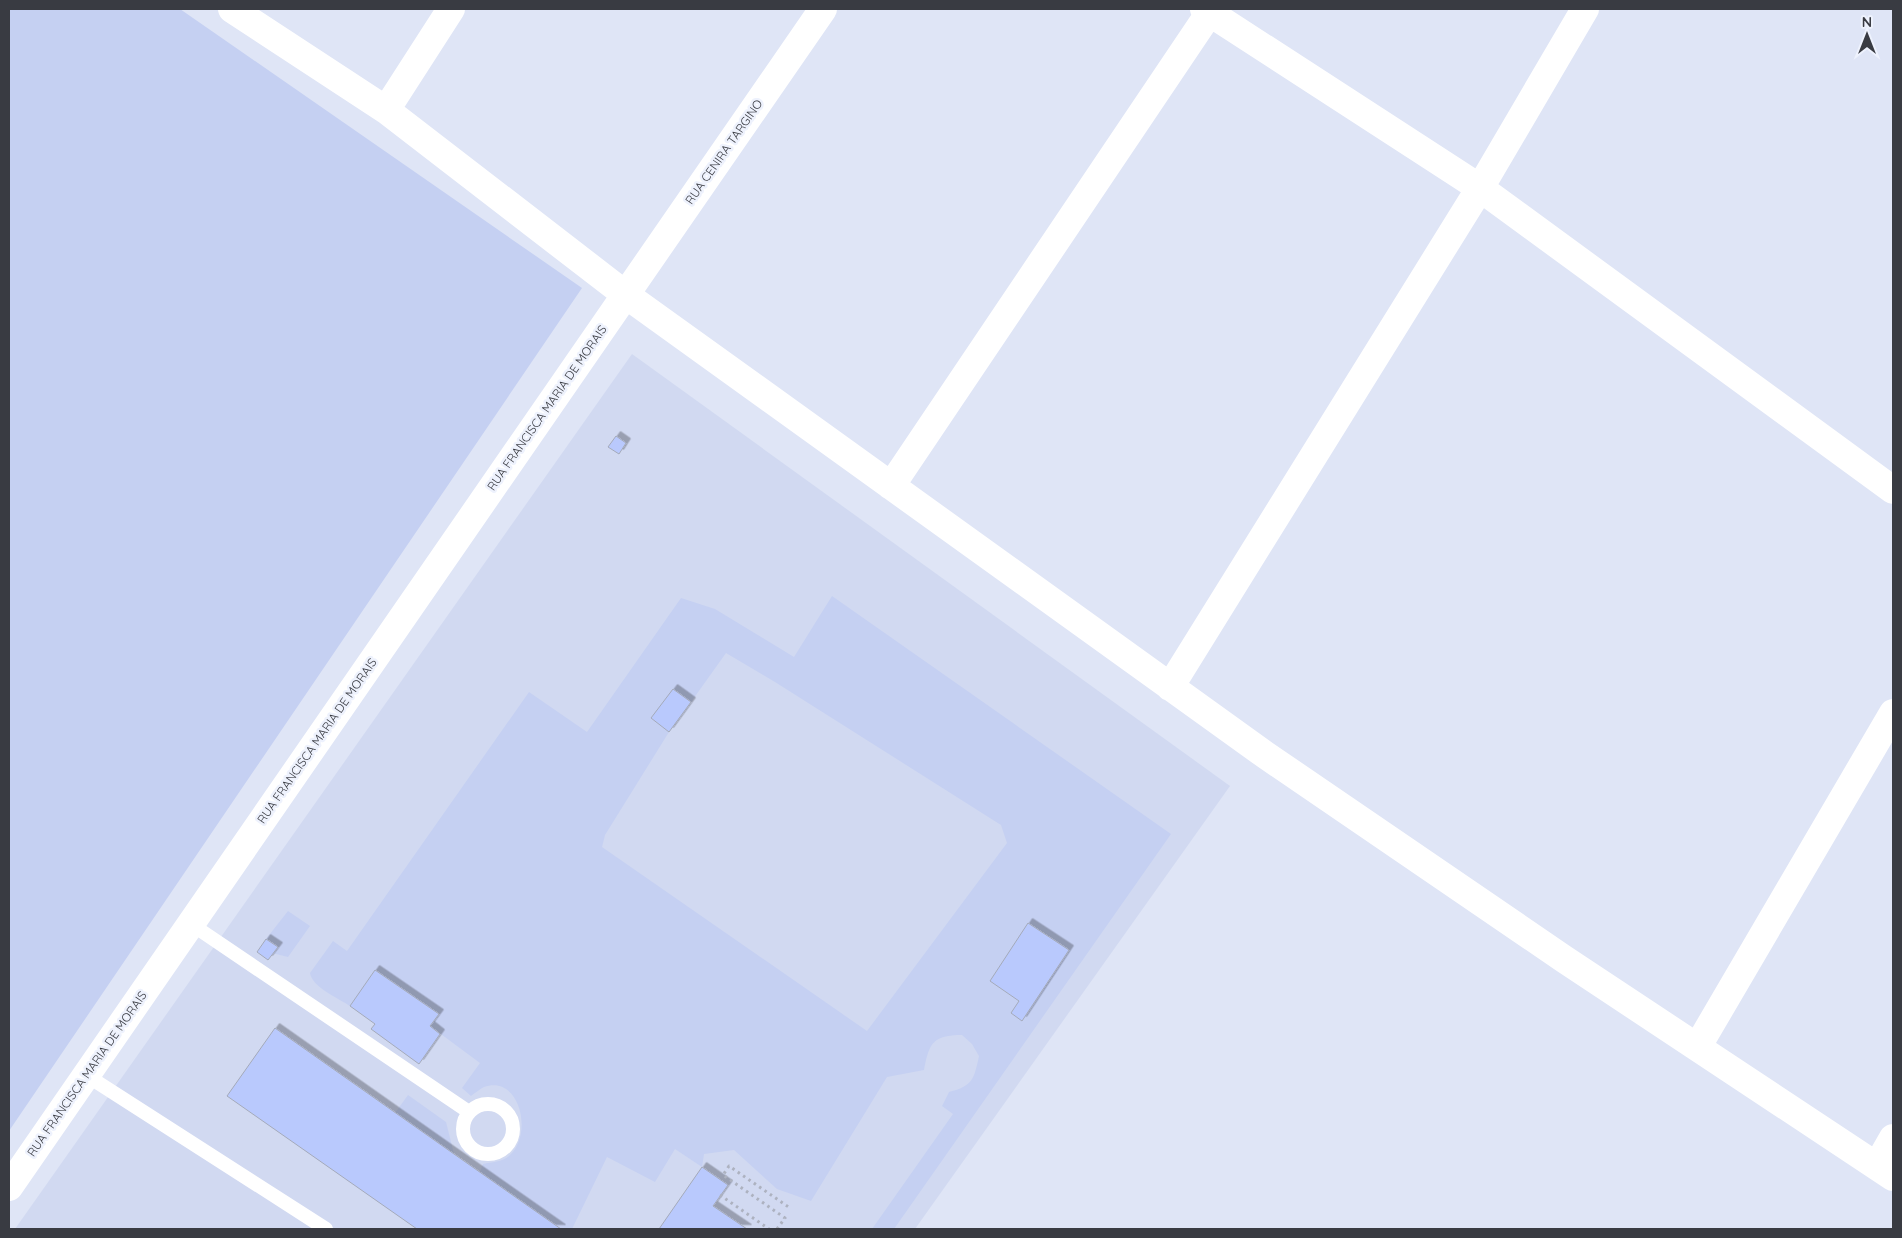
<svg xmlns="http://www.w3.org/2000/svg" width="1902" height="1238" viewBox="0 0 1902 1238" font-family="Quicksand,sans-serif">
  <defs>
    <filter id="shadow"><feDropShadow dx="4.5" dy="-4.5" stdDeviation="0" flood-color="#0004"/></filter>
  </defs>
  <rect width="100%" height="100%" fill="#dfe5f6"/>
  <!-- built -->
  <path fill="#d1d9f1" d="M 632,354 L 1230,786 L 915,1229 L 15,1229 Z"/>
  <!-- green -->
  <path fill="#c5d0f2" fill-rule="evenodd" d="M 9,9 L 180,9 L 582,288 L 9,1131 Z
    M 832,596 L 1171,834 L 894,1229 L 872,1229 L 953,1114 L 942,1106 L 949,1092 C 973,1086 974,1079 979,1056 L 972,1044 L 962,1035 C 933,1035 929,1043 924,1070 L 887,1077 L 811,1201 L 777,1189 L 734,1150 L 704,1154 L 702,1167 L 675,1149 L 655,1182 L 607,1157 L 572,1229 L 561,1229 L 480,1172 L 483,1164 C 492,1162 502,1162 509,1156 C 534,1135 520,1074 484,1087 C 480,1089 475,1093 471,1096 L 462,1088 L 480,1063 L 430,1026 L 438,1014 L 376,970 L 350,1006 C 338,998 312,987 310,973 L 333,941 L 347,951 L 529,692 L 587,732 L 681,598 L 715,609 L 794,657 ZM 726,653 L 775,682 L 1001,825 L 1007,843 L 867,1031 L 602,847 L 605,835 L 669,732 L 652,718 L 673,689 L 691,702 ZM 1029,923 L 1069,950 L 1022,1020 L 1011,1013 L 1019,1001 L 990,981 Z
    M 288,911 L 310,926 L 288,957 L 272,953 L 277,947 L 266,939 Z
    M 408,1095 L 446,1122 L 454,1154 L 395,1113 Z"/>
  <!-- building -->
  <path fill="#b9c9fd" stroke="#a4aaba" filter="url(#shadow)" d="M 616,436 L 626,443 L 619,454 L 608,447 Z
    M 673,689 L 691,702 L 669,732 L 651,718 Z
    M 1028,923 L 1069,950 L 1022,1021 L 1011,1013 L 1019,1001 L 990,981 Z
    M 266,939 L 278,947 L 268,960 L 257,952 Z
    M 375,970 L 439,1014 L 430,1026 L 440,1034 L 419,1064 L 371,1029 L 375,1024 L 350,1006 Z
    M 275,1028 L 454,1154 L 561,1229 L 417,1229 L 227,1096 Z
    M 702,1167 L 728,1185 L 713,1206 L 747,1229 L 659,1229 Z"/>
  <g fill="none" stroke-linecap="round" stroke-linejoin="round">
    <!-- path -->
    <path stroke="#adb2c0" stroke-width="3" stroke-dasharray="2.5 4" stroke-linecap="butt" d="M 720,1195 L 769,1229
      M 777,1229 L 785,1218 L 723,1175 L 729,1166 L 790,1208"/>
    <!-- lane -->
    <path stroke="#fff" stroke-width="14" d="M 191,924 L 469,1112
      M 86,1075 L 326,1229
      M463 1129a25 25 0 1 1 50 0a25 25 0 1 1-50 0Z"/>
    <!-- street -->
    <path stroke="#fff" stroke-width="28" d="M 232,9 L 386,110 L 626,295 L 1264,754 L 1564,959 L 1893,1177
      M 1204,9 L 1480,188 L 1893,490
      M 386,110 L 451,9
      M 891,486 L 1212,9
      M 1170,687 L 1480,188 L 1585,9
      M 1698,1046 L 1893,713
      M 1877,1166 L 1893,1138
      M 9,1187 L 823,9"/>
  </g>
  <g text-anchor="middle" stroke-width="5" stroke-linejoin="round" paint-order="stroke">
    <!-- street labels -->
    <g font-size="12" fill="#393b42" stroke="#eef2fd">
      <text transform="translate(724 152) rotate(-55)" y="4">RUA CENIRA TARGINO</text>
      <text transform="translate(547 408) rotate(-55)" y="4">RUA FRANCISCA MARIA DE MORAIS</text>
      <text transform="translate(317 741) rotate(-55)" y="4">RUA FRANCISCA MARIA DE MORAIS</text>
      <text transform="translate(87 1074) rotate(-55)" y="4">RUA FRANCISCA MARIA DE MORAIS</text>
    </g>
  </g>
  <!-- border -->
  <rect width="1902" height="1238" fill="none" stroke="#393b42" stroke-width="20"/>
  <!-- north arrow -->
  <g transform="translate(1867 35)" stroke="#eef2fd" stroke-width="4" paint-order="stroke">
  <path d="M0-4L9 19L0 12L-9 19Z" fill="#393b42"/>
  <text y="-8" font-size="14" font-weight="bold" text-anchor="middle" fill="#393b42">N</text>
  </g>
</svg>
